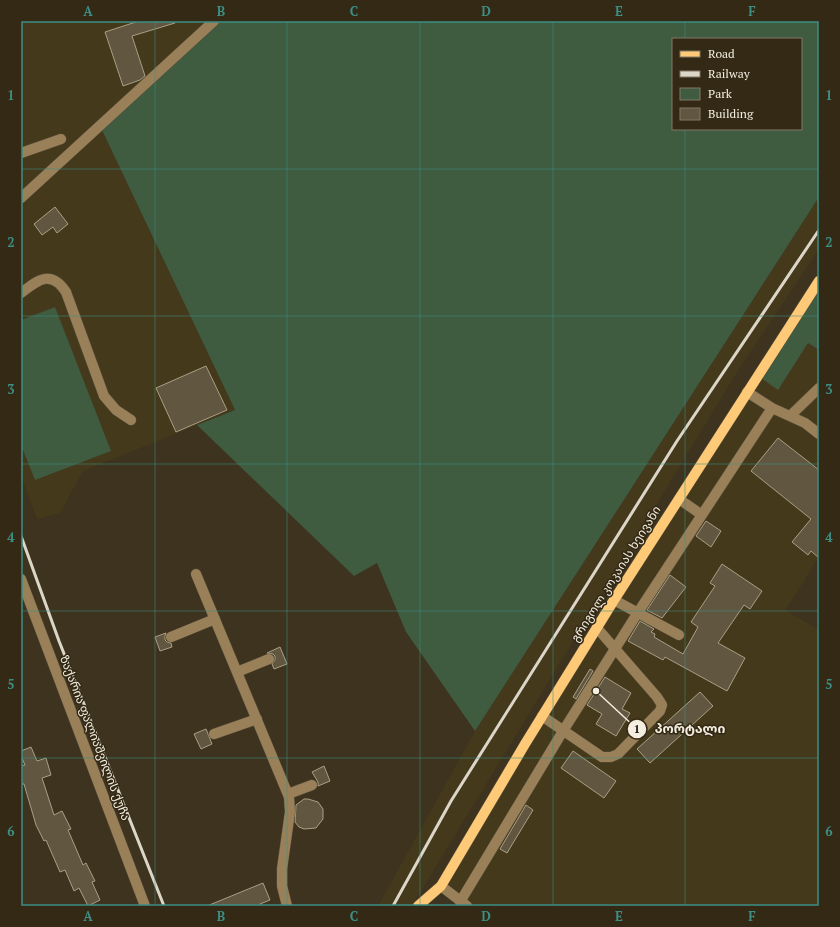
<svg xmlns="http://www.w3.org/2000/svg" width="840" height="927" viewBox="0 0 840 927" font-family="'PT Serif','Noto Sans Georgian',serif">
  <rect width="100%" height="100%" fill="#3d331e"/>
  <!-- built -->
  <path fill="#45391c" d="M 21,21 L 214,21 L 100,126 L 235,410 L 83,471 L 60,513 L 37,519 L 21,476 Z
    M 819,197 L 819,249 L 739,369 L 412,906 L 378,906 L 475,731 Z
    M 808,343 L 819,350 L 819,556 L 803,583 L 785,610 L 819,630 L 819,906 L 467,906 L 441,886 L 758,376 L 778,389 Z"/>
  <!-- green -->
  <path fill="#3f5b40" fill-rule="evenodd" d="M 214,21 L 819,21 L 819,197 L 475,731 L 406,632 L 377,563 L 354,576 L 197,425 L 235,410 L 100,126 ZM 673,39 L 801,39 L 801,129 L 673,129 Z
    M 819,281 L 819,350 L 808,343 L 778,390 L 758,376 Z
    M 55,307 L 111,451 L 35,480 L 21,445 L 21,320 Z"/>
  <!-- building -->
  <path fill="#615740" stroke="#aa9f86" d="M 139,21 L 174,21 L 175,23 L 132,36 L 145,76 L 140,80 L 123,86 L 105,32 Z
    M 55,207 L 68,224 L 57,233 L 53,227 L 42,235 L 34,224 Z
    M 206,366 L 227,410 L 176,432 L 156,388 Z
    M 778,438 L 819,470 L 819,558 L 811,551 L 808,555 L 792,542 L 811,519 L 751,471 Z
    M 706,521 L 721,531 L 711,547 L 696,536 Z
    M 722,564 L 762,591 L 750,609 L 744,605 L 718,643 L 745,658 L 727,691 L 665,657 L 663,660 L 628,641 L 640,621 L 654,629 L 651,632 L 655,634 L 654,637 L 683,654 L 698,627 L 691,622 L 715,586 L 710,583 Z
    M 670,575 L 686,587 L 662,618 L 647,610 Z
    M 166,633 L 165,636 L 165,640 L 167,642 L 171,643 L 172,647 L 160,651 L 155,637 Z
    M 280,647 L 287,664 L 274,669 L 272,664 L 275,660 L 275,656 L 273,654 L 267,653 Z
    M 590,669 L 593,671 L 576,699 L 573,697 Z
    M 605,677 L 631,693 L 622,709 L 630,713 L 616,736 L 596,724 L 602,714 L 587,705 Z
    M 700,692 L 713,706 L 650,763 L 637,749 Z
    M 206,729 L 212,744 L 201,749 L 194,734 Z
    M 31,747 L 37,761 L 46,758 L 51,775 L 42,778 L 54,815 L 62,811 L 71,829 L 68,830 L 83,865 L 86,863 L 95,881 L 92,882 L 100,900 L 88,906 L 79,888 L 74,891 L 65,870 L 60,872 L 46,840 L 44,841 L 36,825 L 24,784 L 21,784 L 21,766 L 25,765 L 21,756 L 21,751 Z
    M 573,751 L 616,781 L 604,798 L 561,768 Z
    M 324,766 L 330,781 L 318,786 L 318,782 L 312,772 Z
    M 304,799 L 308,799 L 318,802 L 323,809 L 323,819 L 316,828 L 304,829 L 299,827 L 295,822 L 296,805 Z
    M 526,805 L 533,810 L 507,853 L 500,849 Z
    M 263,883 L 270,900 L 260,904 L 261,906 L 207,906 Z"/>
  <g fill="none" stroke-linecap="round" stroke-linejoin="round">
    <!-- minor casing -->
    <g stroke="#5a513d" stroke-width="11">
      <path id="minor" d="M 21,153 L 61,139
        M 21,198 L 214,21
        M 21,293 C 38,280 51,269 66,292 L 104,396 L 116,410 L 131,420
        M 747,392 L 772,408 L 805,423 L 819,434
        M 790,416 L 819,388
        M 679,499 L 702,515
        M 196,574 L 289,797 L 290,812 L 282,869 L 282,886 L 287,906
        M 21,579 L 145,906
        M 614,600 L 679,635
        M 171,637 L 215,619
        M 237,672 L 269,659
        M 542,716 L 602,757 L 611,757 L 618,754 L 660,711 L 662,705 L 657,697 L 597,628
        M 214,734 L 257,719
        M 288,794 L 312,785
        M 441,886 L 467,906
        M 460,902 L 563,731 L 637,614 L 772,408"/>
    </g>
    <!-- major casing -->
    <g stroke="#5a513d" stroke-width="11">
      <path id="major" d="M 418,906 L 441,886 L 525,744 L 614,600 L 819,281"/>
    </g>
    <!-- minor -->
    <use href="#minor" stroke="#998059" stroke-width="10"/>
    <!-- major -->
    <use href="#major" stroke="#ffca77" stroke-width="10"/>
    <!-- rail -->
    <path stroke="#dcd6c8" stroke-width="3" d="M 21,536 L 59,641 L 164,906
      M 393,906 L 451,801 L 677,441 L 819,230"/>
  </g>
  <!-- grid -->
  <path fill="none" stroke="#3d8e85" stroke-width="1" stroke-opacity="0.55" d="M 155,21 L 155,906M 287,21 L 287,906M 420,21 L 420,906M 553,21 L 553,906M 685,21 L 685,39M 685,129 L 685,906M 21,169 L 819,169M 21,316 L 819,316M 21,464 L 819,464M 21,611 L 819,611M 21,758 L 819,758"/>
  <g text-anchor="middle" stroke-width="3" stroke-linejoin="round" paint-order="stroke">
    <!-- street labels -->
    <g font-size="12" fill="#f4eee1" stroke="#332914">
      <text transform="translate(616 574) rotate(-58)" y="4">გრიგოლ კოკაიას ხეივანი</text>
      <text transform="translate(95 738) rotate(69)" y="4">ზაქარია ფალიაშვილის ქუჩა</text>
    </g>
  </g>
  <!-- callouts -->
  <path fill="none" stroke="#f4eee1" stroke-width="1.5" d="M596 691L637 729"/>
  <g fill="#f4eee1" stroke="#332914" stroke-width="1.5">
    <circle cx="596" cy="691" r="4"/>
    <circle cx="637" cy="729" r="10"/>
  </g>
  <g font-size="12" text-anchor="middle" font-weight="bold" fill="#111">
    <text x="637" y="733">1</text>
  </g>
  <g font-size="13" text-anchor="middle" font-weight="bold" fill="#f4eee1" stroke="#332914" stroke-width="3" stroke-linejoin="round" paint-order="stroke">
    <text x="690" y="733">პორტალი</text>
  </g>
  <!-- border -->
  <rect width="840" height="927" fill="none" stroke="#332914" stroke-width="44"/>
  <!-- legend -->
  <rect x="672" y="38" width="130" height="92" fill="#332914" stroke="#807866"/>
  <rect x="680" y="51" width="20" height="6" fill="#ffca77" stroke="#807866"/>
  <text x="708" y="58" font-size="12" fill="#f4eee1">Road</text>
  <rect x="680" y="71" width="20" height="6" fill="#dcd6c8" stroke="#807866"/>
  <text x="708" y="78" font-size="12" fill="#f4eee1">Railway</text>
  <rect x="680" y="88" width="20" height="12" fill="#3f5b40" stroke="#807866"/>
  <text x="708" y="98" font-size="12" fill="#f4eee1">Park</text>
  <rect x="680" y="108" width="20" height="12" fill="#615740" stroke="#807866"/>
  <text x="708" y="118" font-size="12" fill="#f4eee1">Building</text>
  <rect x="22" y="22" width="796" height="883" fill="none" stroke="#3d8e85" stroke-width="1.5"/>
  <g font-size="13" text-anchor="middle" font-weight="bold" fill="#3d8e85">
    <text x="88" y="16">A</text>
    <text x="221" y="16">B</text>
    <text x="354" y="16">C</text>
    <text x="486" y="16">D</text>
    <text x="619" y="16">E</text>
    <text x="752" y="16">F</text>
    <text x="11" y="100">1</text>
    <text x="829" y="100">1</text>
    <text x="11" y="247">2</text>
    <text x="829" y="247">2</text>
    <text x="11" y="394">3</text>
    <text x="829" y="394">3</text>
    <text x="11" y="542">4</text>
    <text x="829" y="542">4</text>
    <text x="11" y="689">5</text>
    <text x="829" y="689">5</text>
    <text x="11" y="836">6</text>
    <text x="829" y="836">6</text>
    <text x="88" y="921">A</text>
    <text x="221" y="921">B</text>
    <text x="354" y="921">C</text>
    <text x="486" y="921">D</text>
    <text x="619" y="921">E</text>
    <text x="752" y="921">F</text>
  </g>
</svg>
